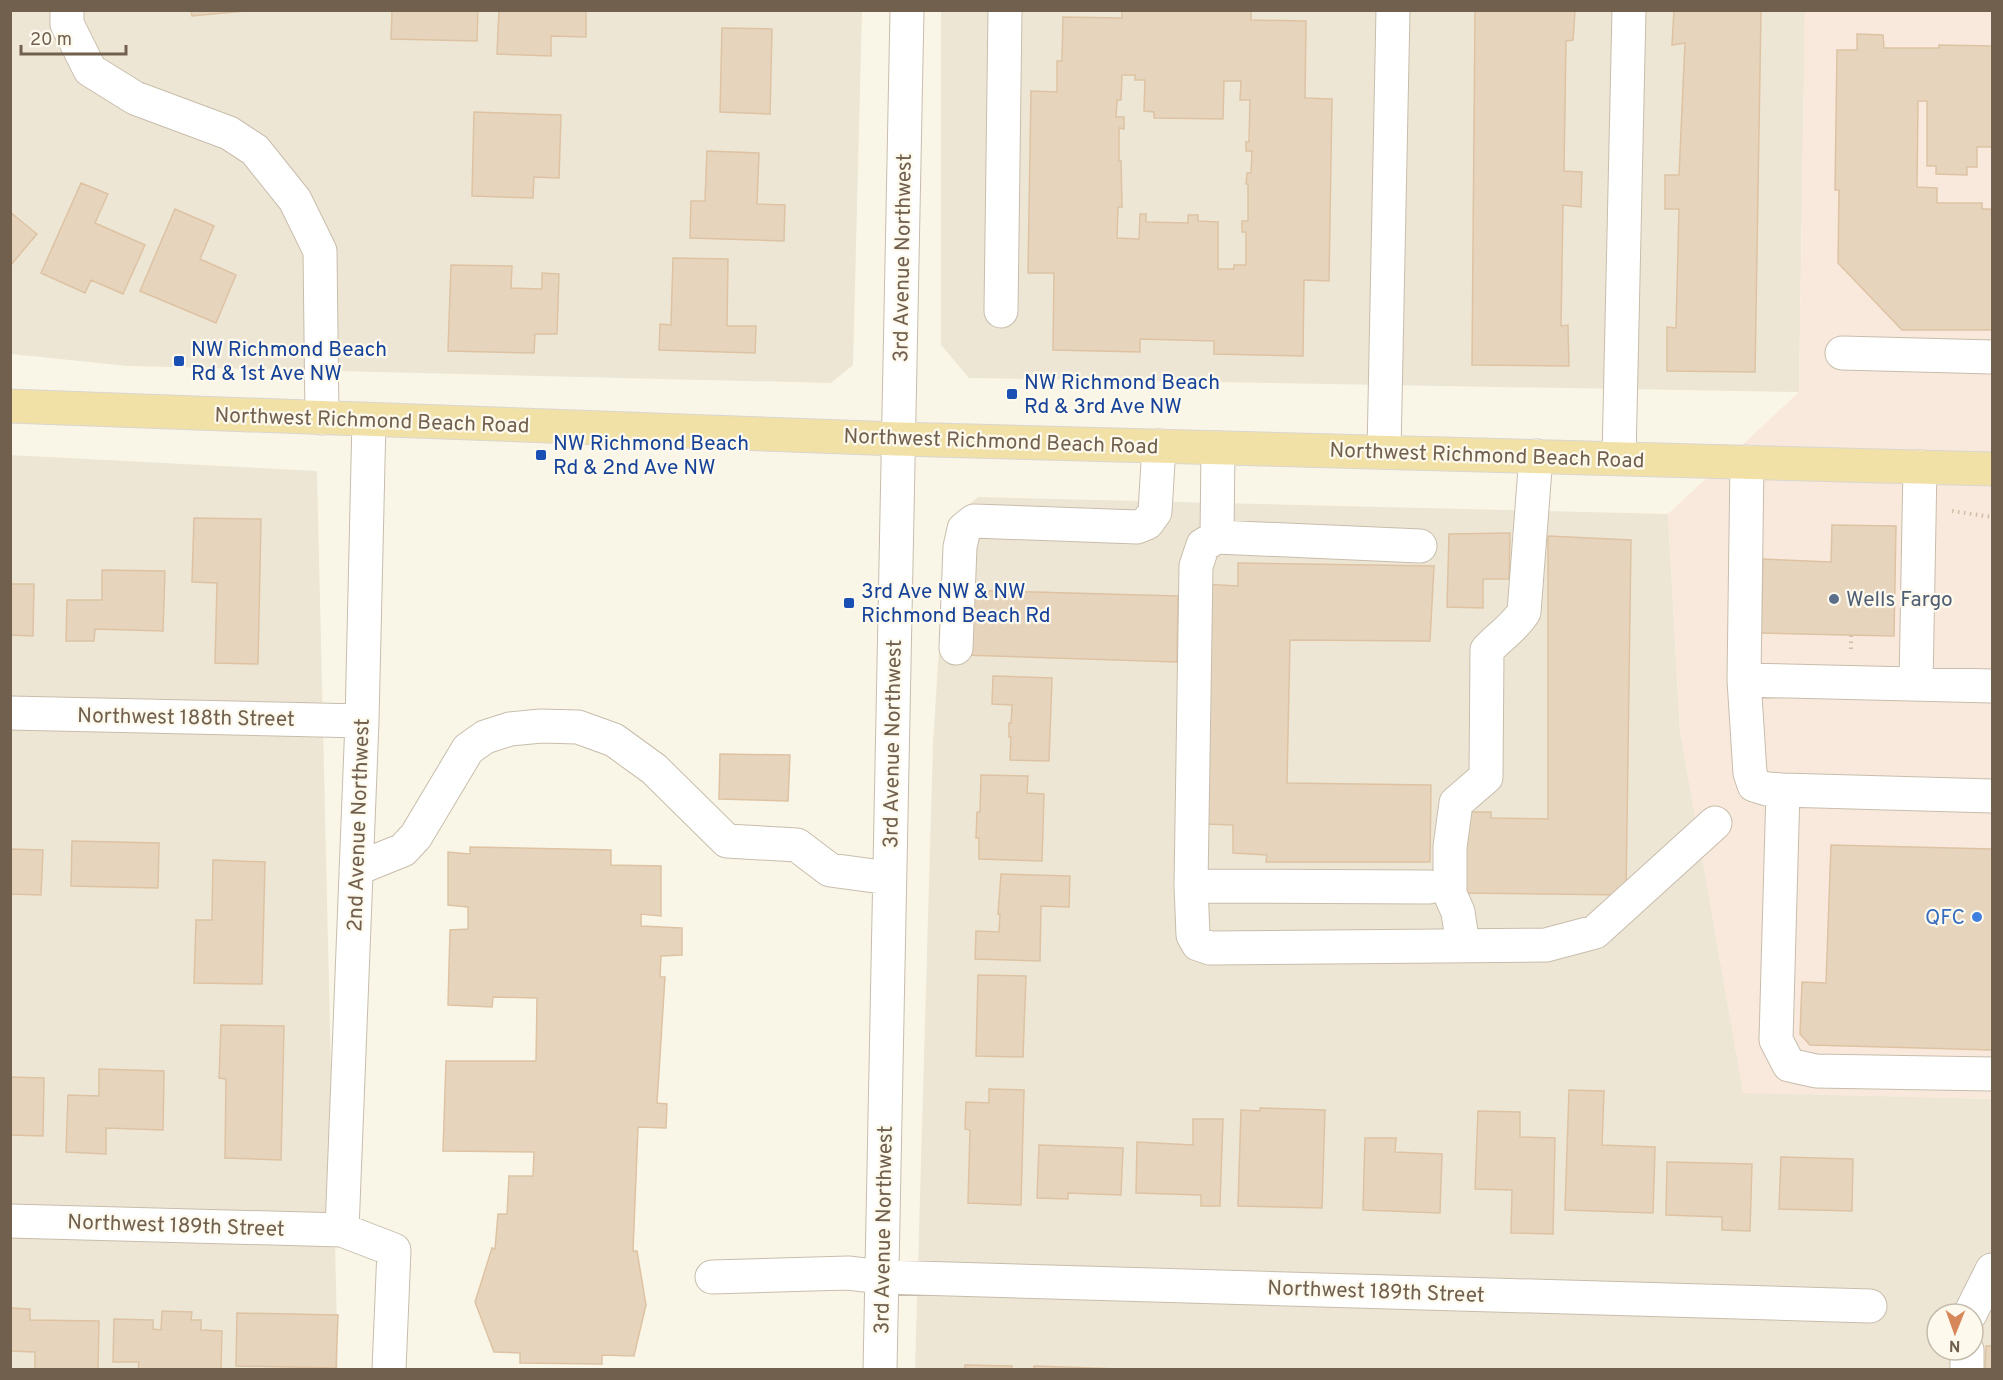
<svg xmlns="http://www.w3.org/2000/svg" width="2003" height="1380" viewBox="0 0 2003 1380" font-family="Overpass,sans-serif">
  <rect width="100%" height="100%" fill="#faf6e7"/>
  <!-- residential -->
  <path fill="#eee6d4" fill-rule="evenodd" d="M 11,11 L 862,11 L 853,365 L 831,383 L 128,366 L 11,354 Z
    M 941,11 L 1805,11 L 1799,392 L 969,378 L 941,345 Z
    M 10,455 L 317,471 L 338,1369 L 11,1369 Z
    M 978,497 L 1668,514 L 1680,730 L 1743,1092 L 1992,1099 L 1992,1369 L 915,1370 L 933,742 L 947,523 ZM 1937,1314 L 1973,1314 L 1973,1350 L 1937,1350 Z"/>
  <!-- commercial -->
  <path fill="#f9e9dc" d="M 1805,11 L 1992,11 L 1992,1099 L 1743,1093 L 1680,730 L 1668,514 L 1799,392 Z"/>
  <!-- building -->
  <path fill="#e7d4bd" stroke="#ddc3a4" stroke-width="1.5" fill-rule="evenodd" d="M 191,10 L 256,10 L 192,16 Z
    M 392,10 L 478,10 L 477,41 L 391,39 Z
    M 499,10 L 586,10 L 586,37 L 551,36 L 551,56 L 497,54 Z
    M 1122,10 L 1251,10 L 1251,20 L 1306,21 L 1305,98 L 1332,99 L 1329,281 L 1304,280 L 1303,356 L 1214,354 L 1214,341 L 1140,339 L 1140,352 L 1053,350 L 1054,273 L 1028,273 L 1031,91 L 1057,92 L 1057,61 L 1062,61 L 1063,17 L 1122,18 ZM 1122,75 L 1135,75 L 1135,80 L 1145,80 L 1144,111 L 1154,112 L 1154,118 L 1223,119 L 1224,81 L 1241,81 L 1240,100 L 1250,100 L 1249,142 L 1246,142 L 1246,151 L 1252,151 L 1251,173 L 1247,173 L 1246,184 L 1248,184 L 1248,221 L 1242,221 L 1242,232 L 1246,232 L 1246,265 L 1234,265 L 1234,269 L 1218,269 L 1218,222 L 1198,221 L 1198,215 L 1188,215 L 1188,223 L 1146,222 L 1146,214 L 1140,214 L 1139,239 L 1117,238 L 1118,207 L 1122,207 L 1121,161 L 1119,161 L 1119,128 L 1124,129 L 1124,117 L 1116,117 L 1117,100 L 1121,100 Z
    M 1475,10 L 1575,10 L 1573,40 L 1566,41 L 1564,171 L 1582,172 L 1581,207 L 1563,205 L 1561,326 L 1568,325 L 1569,366 L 1472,365 Z
    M 1674,10 L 1761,10 L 1755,372 L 1667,371 L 1667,327 L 1676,328 L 1679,209 L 1665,209 L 1665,175 L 1679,175 L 1685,43 L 1672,45 Z
    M 722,28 L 772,29 L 770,114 L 720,112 Z
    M 1857,34 L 1883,35 L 1884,48 L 1939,48 L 1939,45 L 1992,46 L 1992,147 L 1977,147 L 1977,167 L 1967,167 L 1967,175 L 1936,174 L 1936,166 L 1927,166 L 1927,101 L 1918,101 L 1917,187 L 1937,188 L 1937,203 L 1982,203 L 1982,209 L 1992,209 L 1992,330 L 1902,330 L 1838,263 L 1839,190 L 1835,190 L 1837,50 L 1857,50 Z
    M 474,112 L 561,115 L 559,178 L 534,177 L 533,198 L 472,196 Z
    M 707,151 L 759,153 L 757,204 L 785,205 L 784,241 L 690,238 L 691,201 L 705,201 Z
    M 81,183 L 108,194 L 95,223 L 145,245 L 123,294 L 91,280 L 85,293 L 41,273 Z
    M 175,209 L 214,226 L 200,259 L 236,275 L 216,323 L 140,291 Z
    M 10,212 L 37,234 L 10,266 Z
    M 673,258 L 728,259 L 727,326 L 756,326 L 755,353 L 659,350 L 660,324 L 671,325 Z
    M 451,265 L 512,266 L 511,288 L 542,289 L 542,273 L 559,274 L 557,334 L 535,334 L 534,353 L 448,351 Z
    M 194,518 L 261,519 L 258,664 L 215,663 L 217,583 L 192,582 Z
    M 1832,525 L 1896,526 L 1894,636 L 1761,633 L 1763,559 L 1831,562 Z
    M 1510,533 L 1509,579 L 1483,579 L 1483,608 L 1447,607 L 1449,534 Z
    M 1548,536 L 1631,540 L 1626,895 L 1458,893 L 1459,812 L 1491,812 L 1491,818 L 1548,819 Z
    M 1238,563 L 1434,566 L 1430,641 L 1290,640 L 1287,783 L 1431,785 L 1430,862 L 1266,862 L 1267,855 L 1233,853 L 1233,825 L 1207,824 L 1203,584 L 1238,586 Z
    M 102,570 L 165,571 L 163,631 L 95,629 L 94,641 L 66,641 L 67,600 L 102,600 Z
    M 10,584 L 34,584 L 33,636 L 10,635 Z
    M 964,590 L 1178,596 L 1177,662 L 962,655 Z
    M 993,676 L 1052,678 L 1049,761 L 1010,760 L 1011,737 L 1009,737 L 1009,723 L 1011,723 L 1012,705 L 992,704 Z
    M 720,754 L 790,755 L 788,801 L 719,799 Z
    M 981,775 L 1028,776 L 1027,793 L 1044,794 L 1042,861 L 979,859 L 979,838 L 976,838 L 977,812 L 980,812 Z
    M 72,841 L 159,843 L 158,888 L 71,886 Z
    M 1831,845 L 1992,849 L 1992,1050 L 1810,1045 L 1800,1034 L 1802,982 L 1826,983 Z
    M 470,847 L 611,850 L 611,865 L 661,866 L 661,916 L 641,914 L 641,926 L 682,928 L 682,955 L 661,956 L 660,977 L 665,977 L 657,1103 L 667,1104 L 666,1128 L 638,1127 L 633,1251 L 637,1251 L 646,1305 L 634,1356 L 602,1355 L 602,1364 L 520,1363 L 520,1353 L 494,1352 L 475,1302 L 492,1248 L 495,1249 L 498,1214 L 507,1214 L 509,1176 L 533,1176 L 534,1152 L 443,1151 L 446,1061 L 536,1061 L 537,998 L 493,997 L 492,1007 L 448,1005 L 450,930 L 468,929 L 468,907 L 448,905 L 448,852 L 470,854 Z
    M 10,849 L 43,850 L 41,895 L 10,894 Z
    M 213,860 L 265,862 L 262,984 L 194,983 L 196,920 L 212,920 Z
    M 1001,874 L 1070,876 L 1069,907 L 1041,906 L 1040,961 L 975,959 L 976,931 L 999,932 L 1000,914 L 998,914 Z
    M 978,975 L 1026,976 L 1023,1057 L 976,1056 Z
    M 221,1025 L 284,1026 L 281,1160 L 225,1158 L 226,1079 L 219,1078 Z
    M 99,1069 L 164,1071 L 163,1130 L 106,1128 L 106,1154 L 66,1152 L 68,1095 L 99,1096 Z
    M 10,1077 L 44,1078 L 43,1136 L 10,1135 Z
    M 989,1089 L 1024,1090 L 1021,1205 L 968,1203 L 970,1130 L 965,1129 L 966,1102 L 989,1103 Z
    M 1569,1090 L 1604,1091 L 1602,1145 L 1655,1147 L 1653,1213 L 1565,1210 Z
    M 1260,1108 L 1325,1110 L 1322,1208 L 1238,1206 L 1241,1110 L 1260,1111 Z
    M 1478,1111 L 1520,1112 L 1520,1137 L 1555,1138 L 1553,1234 L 1511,1233 L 1512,1190 L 1475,1189 Z
    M 1193,1119 L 1223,1119 L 1220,1206 L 1201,1206 L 1201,1195 L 1136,1193 L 1137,1142 L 1193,1145 Z
    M 1365,1138 L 1396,1138 L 1395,1152 L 1442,1154 L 1440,1213 L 1363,1210 Z
    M 1039,1145 L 1123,1148 L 1121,1195 L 1068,1193 L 1068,1199 L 1037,1198 Z
    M 1781,1157 L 1853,1159 L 1852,1211 L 1779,1209 Z
    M 1667,1162 L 1752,1164 L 1750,1231 L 1722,1230 L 1722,1217 L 1666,1215 Z
    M 10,1308 L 30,1309 L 30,1320 L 99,1321 L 98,1370 L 35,1370 L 35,1352 L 10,1351 Z
    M 162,1311 L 192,1312 L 191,1320 L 201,1320 L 201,1330 L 222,1331 L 221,1370 L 138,1370 L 139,1362 L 113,1362 L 114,1319 L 153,1320 L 153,1329 L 161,1330 Z
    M 237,1313 L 338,1315 L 336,1368 L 236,1366 Z
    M 1986,1346 L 1992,1346 L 1992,1370 L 1985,1370 Z
    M 965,1365 L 1012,1366 L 1011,1370 L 965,1370 Z
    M 1034,1366 L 1121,1369 L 1121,1370 L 1034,1370 Z"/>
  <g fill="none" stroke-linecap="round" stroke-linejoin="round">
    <!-- minor casing -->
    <g stroke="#c8bdac" stroke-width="35">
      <path id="minor" d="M 67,10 L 67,24 L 90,70 L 135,98 L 229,133 L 255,150 L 295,200 L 320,251 L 322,418
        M 1001,311 L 1005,10
        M 1842,353 L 1992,357
        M 1384,452 L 1393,10
        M 1619,458 L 1629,10
        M 1217,537 L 1218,448
        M 1420,546 L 1217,537 L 1203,545 L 1196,566 L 1191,886 L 1193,935 L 1198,944 L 1210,948 L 1546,945 L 1595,932 L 1715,823
        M 956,648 L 960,547 L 964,529 L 974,521 L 1137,527 L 1147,523 L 1155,512 L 1159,446
        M 1744,680 L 1747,462
        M 1916,684 L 1920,467
        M 1992,686 L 1744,680 L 1750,773 L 1754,785 L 1767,789 L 1783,790 L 1992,796
        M 10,713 L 362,721
        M 1783,790 L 1776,1040 L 1789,1065 L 1816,1071 L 1992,1074
        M 356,869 L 403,850 L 416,836 L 468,749 L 485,737 L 510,729 L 541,726 L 578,727 L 614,740 L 654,769 L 727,841 L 797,845 L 830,870 L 889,878
        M 1191,886 L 1429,887
        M 1463,946 L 1458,912 L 1450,894 L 1450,847 L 1456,803 L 1486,777 L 1487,650 C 1501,635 1513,629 1524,612 L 1536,456
        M 10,1221 L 342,1230 L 394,1250 L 389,1370
        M 342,1230 L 362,721 L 369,420
        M 712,1277 L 848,1273 L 882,1277 L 1870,1306
        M 1970,1314 L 1992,1270
        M 880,1370 L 907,10
        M 1967,1370 L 1967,1350"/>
    </g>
    <!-- major casing -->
    <g stroke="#dad6d1" stroke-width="35">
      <path id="major" d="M 10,406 L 898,439 L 1992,469"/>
    </g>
    <!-- path -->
    <path stroke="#d1bda5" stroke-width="4" stroke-dasharray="1.5 4.5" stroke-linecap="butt" d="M 1952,511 L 1992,517
      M 1851,649 L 1851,635"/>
    <!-- minor -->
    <use href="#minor" stroke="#fff" stroke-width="33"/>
    <!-- major -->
    <use href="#major" stroke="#f1e1a7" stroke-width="33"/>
  </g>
  <!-- markers -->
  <g fill="#1a4fb4" stroke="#fdf9ed" stroke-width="2">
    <rect x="173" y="355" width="12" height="12" rx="3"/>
    <rect x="1006" y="388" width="12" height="12" rx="3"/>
    <rect x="535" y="449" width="12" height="12" rx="3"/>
    <rect x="843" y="597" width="12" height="12" rx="3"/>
  </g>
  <circle fill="#5c6f8a" stroke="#fdf9ed" stroke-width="2" cx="1834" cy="599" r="6"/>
  <circle fill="#3f7fe0" stroke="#fdf9ed" stroke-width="2" cx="1977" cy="917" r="6"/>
  <g text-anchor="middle" stroke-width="4.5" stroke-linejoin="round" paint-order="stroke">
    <!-- street labels -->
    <g font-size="21" fill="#71604e" stroke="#fdf9ed">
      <text transform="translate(902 258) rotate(-89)" y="7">3rd Avenue Northwest</text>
      <text transform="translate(372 420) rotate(2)" y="7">Northwest Richmond Beach Road</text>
      <text transform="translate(1001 441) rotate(2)" y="7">Northwest Richmond Beach Road</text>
      <text transform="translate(1487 455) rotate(2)" y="7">Northwest Richmond Beach Road</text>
      <text transform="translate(186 717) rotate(1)" y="7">Northwest 188th Street</text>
      <text transform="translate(892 744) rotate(-89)" y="7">3rd Avenue Northwest</text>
      <text transform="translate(358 825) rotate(-88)" y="7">2nd Avenue Northwest</text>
      <text transform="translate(176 1225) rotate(2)" y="7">Northwest 189th Street</text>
      <text transform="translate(883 1230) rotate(-89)" y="7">3rd Avenue Northwest</text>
      <text transform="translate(1376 1291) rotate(2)" y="7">Northwest 189th Street</text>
    </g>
    <!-- transit labels -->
    <g font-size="21" fill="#164399" stroke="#fdf9ed" text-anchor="start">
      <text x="191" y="356">NW Richmond Beach<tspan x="191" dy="24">Rd &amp; 1st Ave NW</tspan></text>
      <text x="1024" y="389">NW Richmond Beach<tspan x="1024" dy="24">Rd &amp; 3rd Ave NW</tspan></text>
      <text x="553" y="450">NW Richmond Beach<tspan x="553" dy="24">Rd &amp; 2nd Ave NW</tspan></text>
      <text x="861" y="598">3rd Ave NW &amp; NW<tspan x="861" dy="24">Richmond Beach Rd</tspan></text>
    </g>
    <!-- service labels -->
    <g font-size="21" fill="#4e5e75" stroke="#fdf9ed" text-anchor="start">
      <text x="1846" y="606">Wells Fargo</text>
    </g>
    <!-- shop labels -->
    <g font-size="21" fill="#366cbe" stroke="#fdf9ed" text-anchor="end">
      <text x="1965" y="924">QFC</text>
    </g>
  </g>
  <!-- border -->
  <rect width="2003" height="1380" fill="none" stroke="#71604e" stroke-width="24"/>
  <!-- north arrow -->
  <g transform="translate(1955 1332) rotate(181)"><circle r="28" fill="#fdf9ed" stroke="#c5bcad" stroke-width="1.5"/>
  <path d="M0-4.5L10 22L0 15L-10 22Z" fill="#d7885a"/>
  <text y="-9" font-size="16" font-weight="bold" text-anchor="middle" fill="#71604e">N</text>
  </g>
  <!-- scale -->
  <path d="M21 45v9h105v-9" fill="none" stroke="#71604e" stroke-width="3"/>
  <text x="30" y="45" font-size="18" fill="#71604e" stroke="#fdf9ed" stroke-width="4.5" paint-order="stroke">20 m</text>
</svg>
